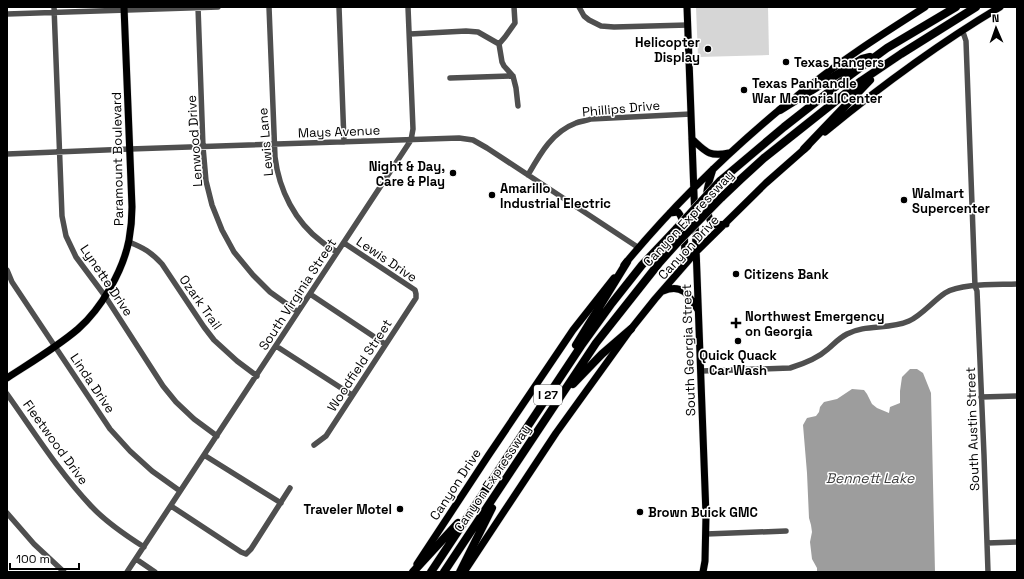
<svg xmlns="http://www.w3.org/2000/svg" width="1024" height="579" viewBox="0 0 1024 579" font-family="'Space Grotesk',sans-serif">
  <rect width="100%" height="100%" fill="#fff"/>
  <!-- green -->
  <path fill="#d6d6d6" d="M 696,7 L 768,7 L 769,55 L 698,57 Z"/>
  <!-- water -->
  <path fill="#9d9d9d" d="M 910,369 L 917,369 L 923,373 L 931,393 L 935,572 L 817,572 L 817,568 L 812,559 L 810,542 L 812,532 L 811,525 L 809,518 L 807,473 L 803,425 L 807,418 L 816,416 L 819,412 L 820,407 L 824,402 L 837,399 L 852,389 L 864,390 L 867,394 L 872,404 L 877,408 L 889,413 L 890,407 L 900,403 L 900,391 L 902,377 Z"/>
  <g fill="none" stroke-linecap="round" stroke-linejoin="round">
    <!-- major casing -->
    <g stroke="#dbdbdb" stroke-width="8">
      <path id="major" d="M 687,7 L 706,515 L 705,561 L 703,572
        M 797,96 C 837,63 881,35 925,7
        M 825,132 C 881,86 938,44 1000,7
        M 692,139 C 706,152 709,157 729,153
        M 713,169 C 711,176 708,184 707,191 C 706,198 707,220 713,224 C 717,226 722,224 726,224
        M 670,213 L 678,212 C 686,220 686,257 682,267
        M 624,265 C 672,207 726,154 784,106
        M 663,291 C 682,283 689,295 698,310
        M 7,378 C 30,363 57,347 78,329 C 101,309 123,271 129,240 C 131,229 132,218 132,207 L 124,7
        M 417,564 L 488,456 L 573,330 L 614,278
        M 464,572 L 556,433 L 631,329 L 655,299 L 696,252 L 766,183 L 808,146"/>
    </g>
    <!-- highway casing -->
    <g stroke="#dbdbdb" stroke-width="9">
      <path id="highway" d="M 780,110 L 862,59 L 870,57
        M 804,149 L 870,80
        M 720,181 L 784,127 L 849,76 L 887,48 L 956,7
        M 721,198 L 741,179 L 764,158 L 861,81 L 901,54 L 976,7
        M 576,345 L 627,262
        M 573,384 L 602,354 L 631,329
        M 413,572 L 458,523
        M 431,572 L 581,346 L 612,303 L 642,265 L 677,228
        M 444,572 L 596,343 L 660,262 L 678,242
        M 460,572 L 492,508"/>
    </g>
    <!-- minor -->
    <path stroke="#4f4f4f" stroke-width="5.5" d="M 54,7 L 62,216 L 66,236 L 76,257 L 105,296 L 163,386 L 176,402 L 194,419 L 217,436
      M 198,7 L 203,147 L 206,181 L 212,205 L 222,230 L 234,252 L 253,275 L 270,292 L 298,312
      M 269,7 L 275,157 C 279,190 295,222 322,242 C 327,246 332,249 337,252
      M 339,7 L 344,142
      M 579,7 L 584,16 L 589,20 L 601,26 L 614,27 L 688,25
      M 7,14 L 218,7
      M 961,31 L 964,35 L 966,41 L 975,286 L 977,291 L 984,455 L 988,572
      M 410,34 L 466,31 L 478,32 L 499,44 L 505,37 L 515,23 L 514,7
      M 499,44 L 502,62 L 504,66 L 513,76 L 516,88 L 518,106
      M 450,78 L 513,76
      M 7,154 L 130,149 L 459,138 L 473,140 L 487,148 L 639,248
      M 528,175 C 540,154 552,132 576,123 C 580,121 586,121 591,119 L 691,114
      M 129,242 C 144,248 151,252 162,264 L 204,327 L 214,340 L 237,361 L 257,376
      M 7,270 L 12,282 L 110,429 L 130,451 L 152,471 L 180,491
      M 310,294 L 385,344
      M 276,346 L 352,395
      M 701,371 L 790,368 C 803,364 817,359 828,349 C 834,344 839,338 847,334 C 866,324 889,330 909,321 C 921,316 933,301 945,293 C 961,283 998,285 1017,284
      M 7,394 C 34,432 59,472 91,506 C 106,522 125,535 144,547
      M 981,397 L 1017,396
      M 314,445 L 326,436 L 416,298 L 416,294 L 415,290 L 344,243
      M 204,455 L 281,503
      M 171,506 L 241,552 L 246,554 L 251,549 L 290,488
      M 7,513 L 34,544 L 64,572
      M 706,534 L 786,531
      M 987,543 L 1017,542
      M 136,559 L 155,572
      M 127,572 L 411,140 L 413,129 L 408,7"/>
    <!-- major -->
    <use href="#major" stroke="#000" stroke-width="7"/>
    <!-- highway -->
    <use href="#highway" stroke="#000" stroke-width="8"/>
    <!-- highway-bridge casing -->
    <g stroke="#dbdbdb" stroke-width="9" stroke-linecap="butt">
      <path id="highway-bridge" d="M 677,228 L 720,181
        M 678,242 L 721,198"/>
    </g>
    <!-- highway-bridge -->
    <use href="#highway-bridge" stroke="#000" stroke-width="8"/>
  </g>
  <!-- markers -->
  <g fill="#000" stroke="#fff" stroke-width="1.5">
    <circle cx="708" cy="49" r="4"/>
    <circle cx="786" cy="62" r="4"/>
    <circle cx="744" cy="90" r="4"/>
    <circle cx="453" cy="173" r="4"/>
    <circle cx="492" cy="195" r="4"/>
    <circle cx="904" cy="200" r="4"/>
    <circle cx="736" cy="274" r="4"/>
    <path d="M734 317h4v4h4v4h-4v4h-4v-4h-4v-4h4z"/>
    <circle cx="738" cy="341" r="4"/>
    <circle cx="400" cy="509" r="4"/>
    <circle cx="640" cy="512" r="4"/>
  </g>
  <g text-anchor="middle" stroke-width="3" stroke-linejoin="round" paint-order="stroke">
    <!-- shield labels -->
    <rect fill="#fff" stroke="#4c4c4c" stroke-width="1" x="534" y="385" width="28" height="20" rx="3"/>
    <g font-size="12" font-weight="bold" fill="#000">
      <text x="548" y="399">I 27</text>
    </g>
    <!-- poi labels -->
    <g font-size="13" font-weight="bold" fill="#000" stroke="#fff" text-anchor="start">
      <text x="700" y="47" text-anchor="end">Helicopter<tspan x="700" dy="15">Display</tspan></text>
      <text x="794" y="67">Texas Rangers</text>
      <text x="752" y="88">Texas Panhandle<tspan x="752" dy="15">War Memorial Center</tspan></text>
      <text x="445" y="171" text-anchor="end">Night &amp; Day,<tspan x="445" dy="15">Care &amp; Play</tspan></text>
      <text x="500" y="193">Amarillo<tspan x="500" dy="15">Industrial Electric</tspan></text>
      <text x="912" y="198">Walmart<tspan x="912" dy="15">Supercenter</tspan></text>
      <text x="744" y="279">Citizens Bank</text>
      <text x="745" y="321">Northwest Emergency<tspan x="745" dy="15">on Georgia</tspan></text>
      <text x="738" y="360" text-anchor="middle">Quick Quack<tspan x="738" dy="15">Car Wash</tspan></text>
      <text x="392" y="514" text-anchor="end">Traveler Motel</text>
      <text x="648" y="517">Brown Buick GMC</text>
    </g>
    <!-- street labels -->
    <g font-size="13" fill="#000" stroke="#fff">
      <text transform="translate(621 108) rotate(-5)" y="5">Phillips Drive</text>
      <text transform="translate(339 131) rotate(-2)" y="5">Mays Avenue</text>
      <text transform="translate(194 141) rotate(-94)" y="5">Lenwood Drive</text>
      <text transform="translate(265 142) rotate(-95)" y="5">Lewis Lane</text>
      <text transform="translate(117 159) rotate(-91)" y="5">Paramount Boulevard</text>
      <text transform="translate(688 218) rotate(-47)" y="5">Canyon Expressway</text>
      <text transform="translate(688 247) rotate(-47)" y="5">Canyon Drive</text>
      <text transform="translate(387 259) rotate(34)" y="5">Lewis Drive</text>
      <text transform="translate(107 280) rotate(56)" y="5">Lynette Drive</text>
      <text transform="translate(297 294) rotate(-57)" y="5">South Virginia Street</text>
      <text transform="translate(201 302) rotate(55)" y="5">Ozark Trail</text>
      <text transform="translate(688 350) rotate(-92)" y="5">South Georgia Street</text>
      <text transform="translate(359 365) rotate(-57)" y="5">Woodfield Street</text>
      <text transform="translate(93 383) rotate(56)" y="5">Linda Drive</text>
      <text transform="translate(972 429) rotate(-92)" y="5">South Austin Street</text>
      <text transform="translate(56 442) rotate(54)" y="5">Fleetwood Drive</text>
      <text transform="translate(492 478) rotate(-56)" y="5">Canyon Expressway</text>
      <text transform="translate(455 484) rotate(-57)" y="5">Canyon Drive</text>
    </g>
    <!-- water labels -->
    <g font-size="14" font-style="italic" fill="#3e3e3e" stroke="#fff">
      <text x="870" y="483">Bennett Lake</text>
    </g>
  </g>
  <!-- border -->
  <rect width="1024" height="579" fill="none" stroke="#000000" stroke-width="16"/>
  <!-- north arrow -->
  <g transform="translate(996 28) rotate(358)" stroke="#ffffff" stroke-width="3" paint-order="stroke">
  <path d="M0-3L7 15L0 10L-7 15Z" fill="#000000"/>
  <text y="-6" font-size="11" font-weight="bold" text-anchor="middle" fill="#000000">N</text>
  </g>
  <!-- scale -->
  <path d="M10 563v6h69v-6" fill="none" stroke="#000000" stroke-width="2"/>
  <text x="16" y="563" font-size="12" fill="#000000" stroke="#ffffff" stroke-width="3" paint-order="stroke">100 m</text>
</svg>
